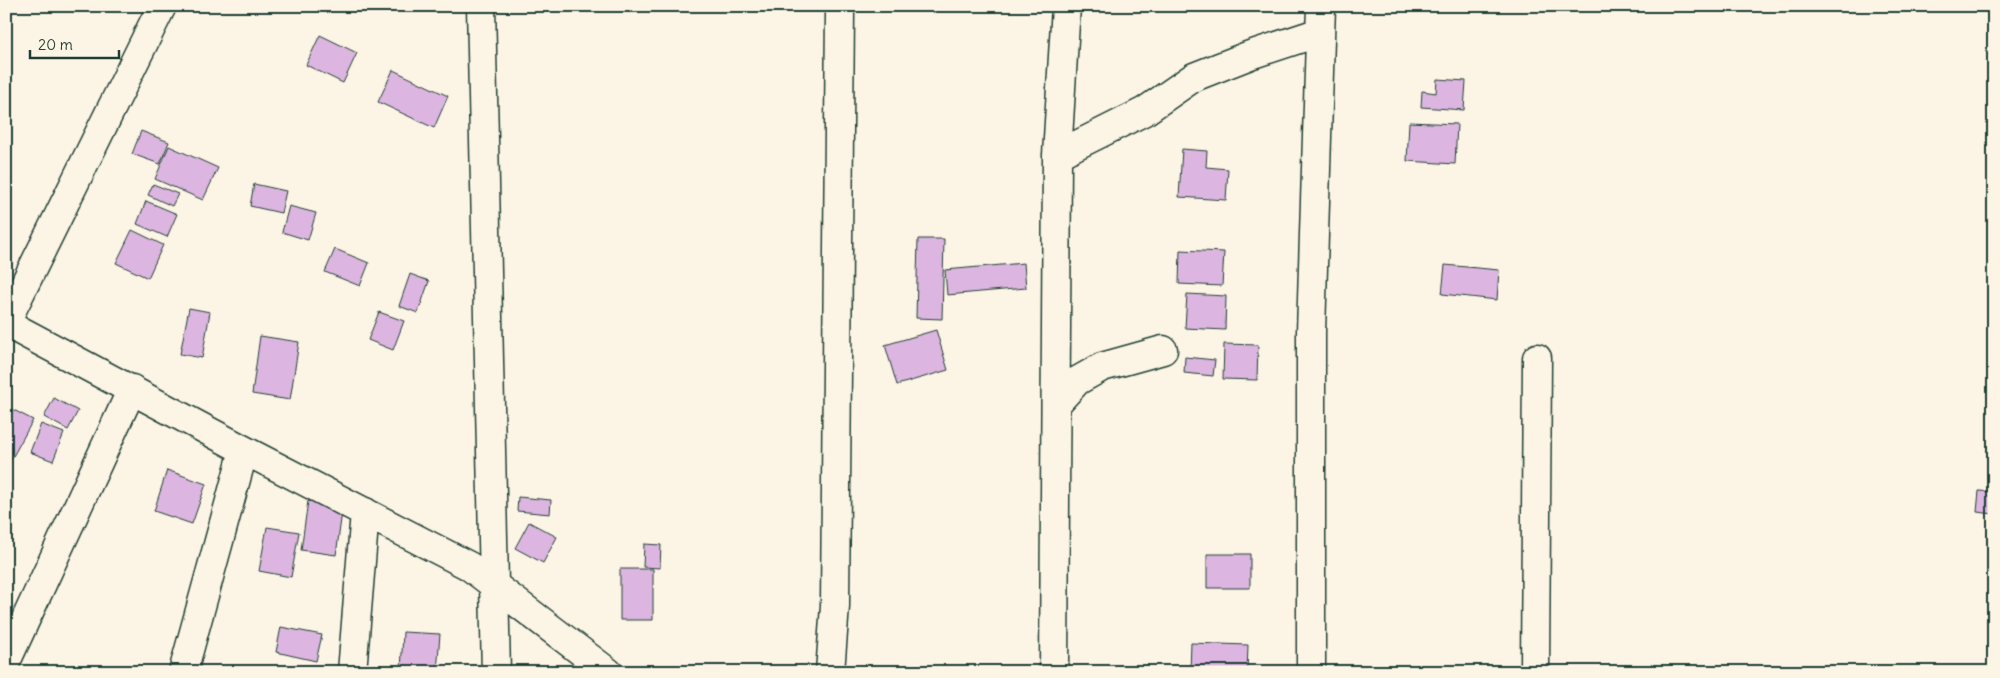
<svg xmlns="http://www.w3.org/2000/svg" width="2000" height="678" viewBox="0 0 2000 678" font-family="Delius,sans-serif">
  <rect width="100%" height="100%" fill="#fcf5e5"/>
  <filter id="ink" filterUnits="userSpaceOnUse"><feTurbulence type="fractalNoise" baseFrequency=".02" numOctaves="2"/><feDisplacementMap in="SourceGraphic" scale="10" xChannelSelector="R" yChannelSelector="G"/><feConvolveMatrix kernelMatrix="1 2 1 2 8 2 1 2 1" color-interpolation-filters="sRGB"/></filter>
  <g filter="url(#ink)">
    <!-- building -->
    <path fill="#dcb6e0" stroke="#1f3d34" d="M 320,35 L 357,53 L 343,83 L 306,65 Z
      M 393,70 L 448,96 L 434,128 L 378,102 Z
      M 1437,79 L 1466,81 L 1464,110 L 1421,107 L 1422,91 L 1436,93 Z
      M 1409,122 L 1457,124 L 1455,164 L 1407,161 Z
      M 141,131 L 169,142 L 160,164 L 132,154 Z
      M 169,146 L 218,168 L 203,200 L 155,179 Z
      M 1182,149 L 1207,151 L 1206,167 L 1228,169 L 1226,200 L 1179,197 Z
      M 153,184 L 178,194 L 172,206 L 148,195 Z
      M 254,184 L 286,191 L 281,213 L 250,206 Z
      M 146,201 L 177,214 L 167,237 L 137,224 Z
      M 289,206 L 316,213 L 308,240 L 282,232 Z
      M 132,230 L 163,245 L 148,278 L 116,263 Z
      M 918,239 L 944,239 L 942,319 L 916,318 Z
      M 335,249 L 369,263 L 360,286 L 325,272 Z
      M 1180,250 L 1224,252 L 1222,286 L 1179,284 Z
      M 1024,263 L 1026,288 L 947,295 L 945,270 Z
      M 1445,265 L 1499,270 L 1497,300 L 1442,294 Z
      M 410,274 L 429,281 L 418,313 L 399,306 Z
      M 1187,294 L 1226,296 L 1225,330 L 1185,328 Z
      M 189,308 L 210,312 L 202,358 L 180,354 Z
      M 379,312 L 404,321 L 393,350 L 368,340 Z
      M 936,330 L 948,370 L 897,385 L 885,345 Z
      M 260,336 L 299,342 L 290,400 L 252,394 Z
      M 1224,344 L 1258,345 L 1257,380 L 1223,379 Z
      M 1185,357 L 1215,360 L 1213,376 L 1184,373 Z
      M 54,398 L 78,411 L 68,430 L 44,417 Z
      M 6,406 L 33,420 L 6,469 Z
      M 41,424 L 64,433 L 53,461 L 30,452 Z
      M 167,470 L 206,484 L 192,524 L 154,511 Z
      M 1979,491 L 1994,492 L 1994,514 L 1977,512 Z
      M 518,497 L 551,500 L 550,514 L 517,511 Z
      M 308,501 L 343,505 L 336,555 L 301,550 Z
      M 529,522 L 557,537 L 543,563 L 515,548 Z
      M 267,527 L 299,532 L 291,577 L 259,571 Z
      M 644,544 L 661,545 L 660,568 L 643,567 Z
      M 1207,554 L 1250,554 L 1250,588 L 1207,588 Z
      M 620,569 L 653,569 L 653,620 L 620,620 Z
      M 281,627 L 322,635 L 316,661 L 276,652 Z
      M 403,632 L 440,634 L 437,672 L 401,672 Z
      M 1191,643 L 1248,645 L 1247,672 L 1190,672 Z"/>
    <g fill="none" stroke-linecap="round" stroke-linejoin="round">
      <!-- minor casing -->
      <g stroke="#1f3d34" stroke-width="31">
        <path id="minor" d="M 481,6 L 496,672
          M 1057,155 L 1145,111 L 1194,77 L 1250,55 L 1320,32
          M 6,322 L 162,6
          M 6,323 L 244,450 L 469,566 L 608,672
          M 1056,404 L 1077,381 L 1102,367 L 1163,350
          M 6,662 L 132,389
          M 183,672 L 244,450
          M 352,672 L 365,512
          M 830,672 L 835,606 L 840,9 L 838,6
          M 1054,672 L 1057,155 L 1066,6
          M 1311,672 L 1311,332 L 1321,6
          M 1535,672 L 1537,358"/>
      </g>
      <!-- minor -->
      <use href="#minor" stroke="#fcf5e5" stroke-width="28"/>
    </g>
  </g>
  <!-- margin -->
  <rect width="2000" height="678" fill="none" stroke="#fcf5e5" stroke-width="25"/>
  <rect x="12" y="12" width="1975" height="653" fill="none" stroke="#1f3d34" stroke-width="2" filter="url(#ink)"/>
  <!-- scale -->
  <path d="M30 50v8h89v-8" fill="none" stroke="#1f3d34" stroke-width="2.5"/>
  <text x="38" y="50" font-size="15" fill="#1f3d34" stroke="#fcf5e5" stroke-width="4" paint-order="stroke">20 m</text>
</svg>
